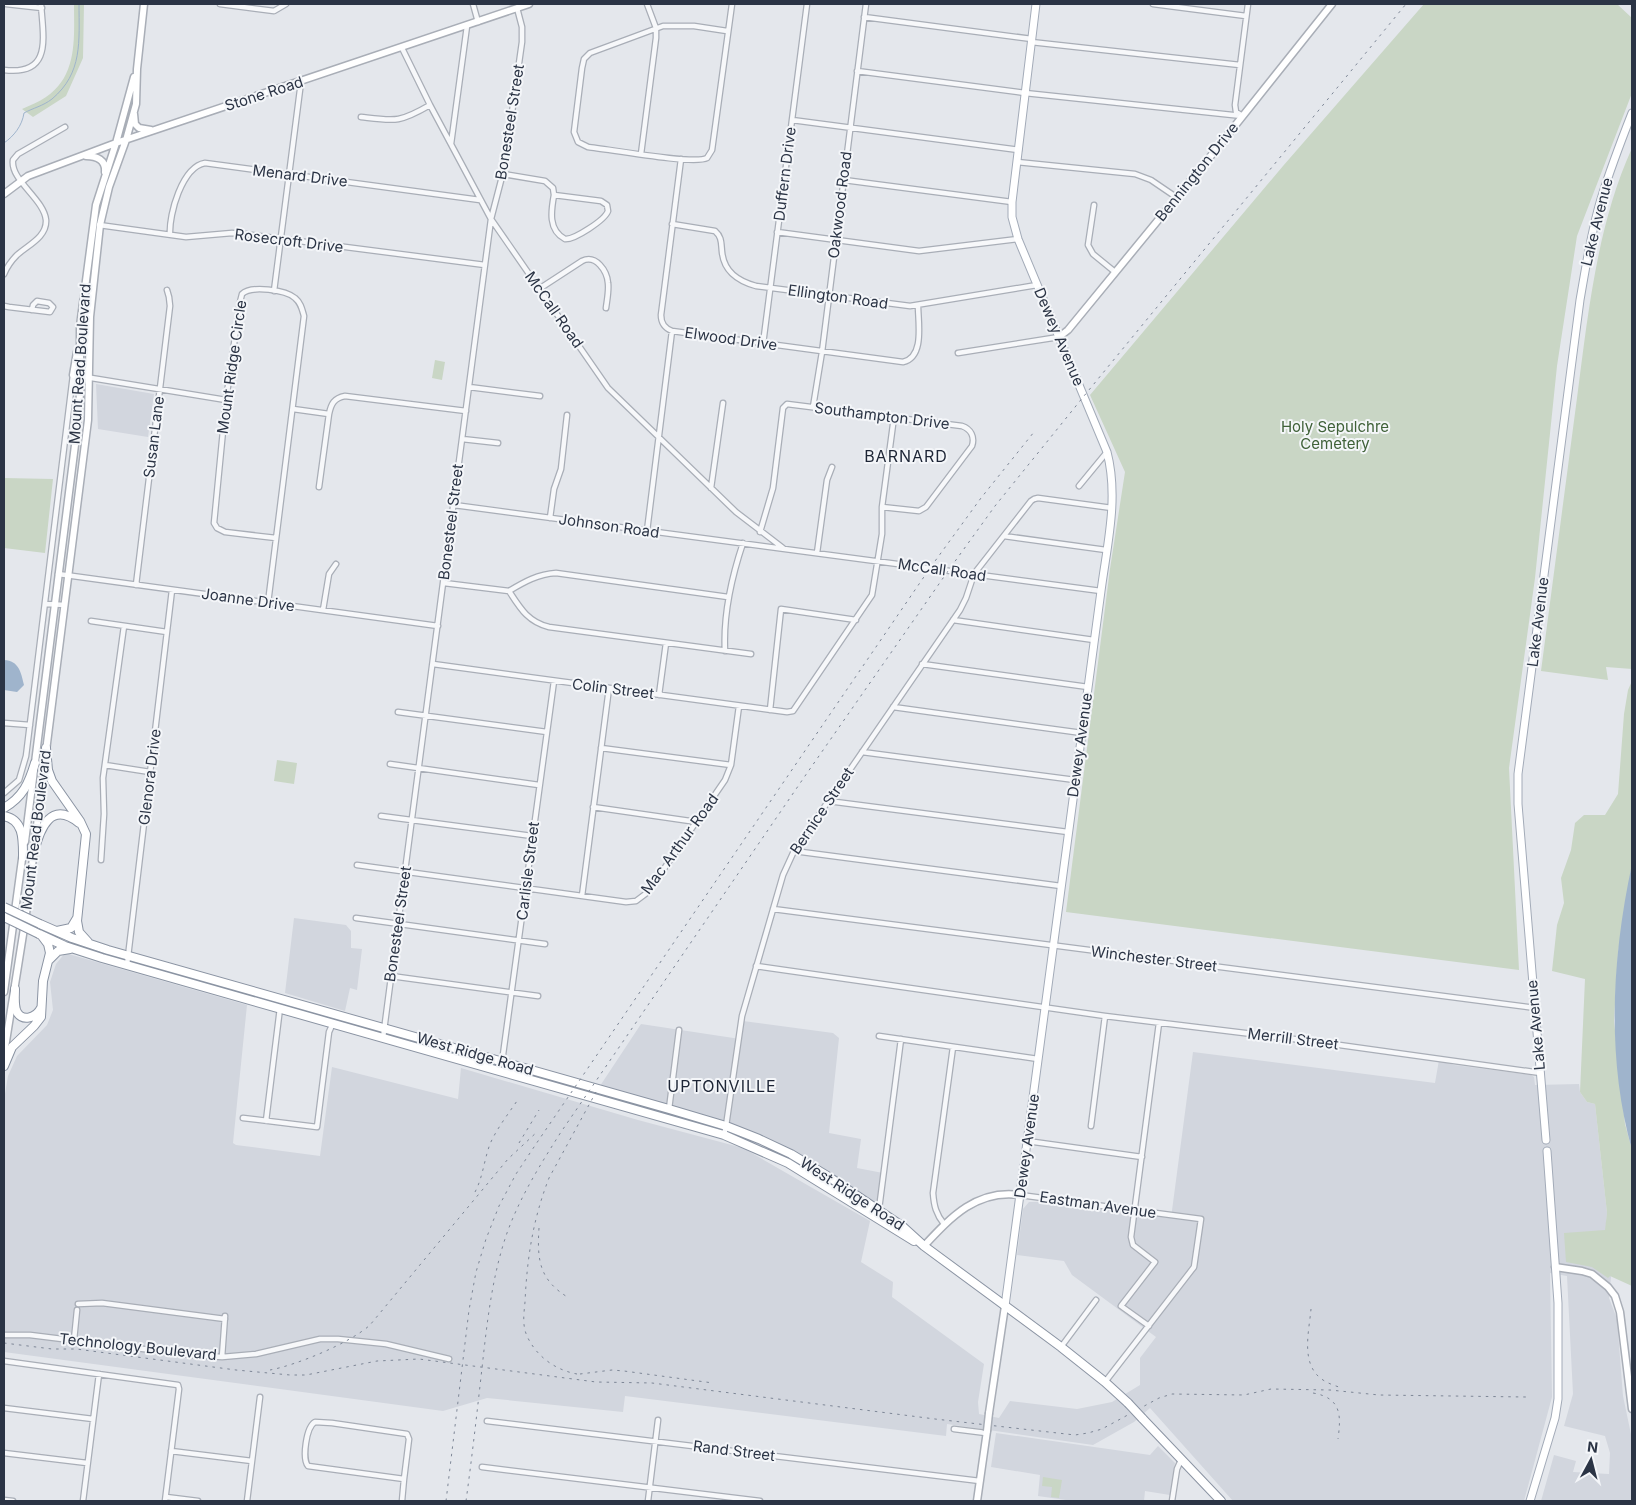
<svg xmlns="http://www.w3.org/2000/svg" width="1636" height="1505" viewBox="0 0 1636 1505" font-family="Inter,sans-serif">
  <rect width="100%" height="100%" fill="#e4e7ec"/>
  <!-- built -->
  <path fill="#d2d6de" d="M 96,384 L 154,394 L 148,437 L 98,429 Z
    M 294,918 L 346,925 L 351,931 L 351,948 L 362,949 L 357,990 L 350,988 L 345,1011 L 285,993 Z
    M 65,953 L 247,1005 L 233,1143 L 236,1145 L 320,1156 L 332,1067 L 458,1099 L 461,1068 L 638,1120 L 743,1148 L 870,1221 L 861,1262 L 893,1282 L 892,1297 L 984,1364 L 978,1402 L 979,1414 L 999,1418 L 1010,1401 L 1077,1409 L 1112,1402 L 1140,1385 L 1140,1358 L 1156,1337 L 1072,1275 L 1064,1261 L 1017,1255 L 1023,1209 L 1029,1202 L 1048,1202 L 1171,1218 L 1193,1052 L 1435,1083 L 1439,1060 L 1454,1065 L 1531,1075 L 1534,1077 L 1535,1085 L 1579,1084 L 1580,1092 L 1587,1102 L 1595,1104 L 1607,1213 L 1606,1229 L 1611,1277 L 1609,1298 L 1617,1319 L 1623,1396 L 1632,1439 L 1632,1501 L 1541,1501 L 1554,1455 L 1576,1461 L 1573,1472 L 1609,1474 L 1610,1453 L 1605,1436 L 1564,1426 L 1573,1394 L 1567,1276 L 1550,1273 L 1552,1397 L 1524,1501 L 1233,1501 L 1150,1408 L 1134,1422 L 1093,1445 L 947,1424 L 946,1436 L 625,1396 L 623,1412 L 487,1398 L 443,1411 L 4,1352 L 4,1100 L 8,1076 L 17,1056 L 47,1025 L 53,1010 L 50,982 L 56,964 Z
    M 743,1021 L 833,1033 L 839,1038 L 829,1133 L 861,1139 L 857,1168 L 883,1173 L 879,1209 L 759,1139 L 598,1089 L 641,1024 L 740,1039 Z
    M 996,1433 L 1150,1455 L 1158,1446 L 1175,1463 L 1170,1495 L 1145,1491 L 1144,1501 L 1073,1501 L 1038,1496 L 1040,1475 L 991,1467 Z"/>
  <!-- green -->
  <path fill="#c9d6c5" d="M 74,4 L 84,4 L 83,58 L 66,96 L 33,117 L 22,109 C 30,105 39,102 46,97 C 78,76 74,37 74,4 Z
    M 1424,4 L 1617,4 L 1632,18 L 1632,93 L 1577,236 L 1557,366 L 1535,578 L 1509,768 L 1519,970 L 1066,912 L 1110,569 L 1125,472 L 1090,395 L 1283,166 Z
    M 1632,148 L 1632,669 L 1606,667 L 1608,680 L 1541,671 C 1553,580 1565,489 1577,398 C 1588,314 1597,225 1632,148 Z
    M 435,360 L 445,362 L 442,380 L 432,378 Z
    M 4,478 L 53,479 L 45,553 L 4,548 Z
    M 1632,681 L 1632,864 L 1618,953 L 1614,1021 L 1625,1124 L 1632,1150 L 1632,1286 L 1610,1276 L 1608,1278 L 1592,1267 L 1566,1262 L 1564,1233 L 1605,1230 L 1607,1213 L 1595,1104 L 1587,1102 L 1580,1092 L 1585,979 L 1552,971 L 1557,925 L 1564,903 L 1561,878 L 1571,850 L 1575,823 L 1584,815 L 1605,815 L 1618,794 L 1624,714 L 1628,690 Z
    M 277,760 L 297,763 L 294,784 L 274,781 Z
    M 1043,1477 L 1062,1480 L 1059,1498 L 1051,1497 L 1052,1487 L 1042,1486 Z"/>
  <!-- water -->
  <path fill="#9fb4cc" d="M 4,660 C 19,661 21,672 24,685 L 17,692 L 4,690 Z
    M 1632,864 L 1632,1150 C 1606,1057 1612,957 1632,864 Z"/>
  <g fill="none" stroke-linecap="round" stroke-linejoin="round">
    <!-- stream -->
    <path stroke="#9fb4cc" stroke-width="1" d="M 4,143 C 14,136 22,126 24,113 C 33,108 43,106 52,99 C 83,73 79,41 79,4"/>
    <!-- street casing -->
    <g stroke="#a9aeb7" stroke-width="7">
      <path id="street" d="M 6,4 L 42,8
        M 220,4 L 274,11 L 286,4
        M 473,4 L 478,22
        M 1153,4 L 1246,16
        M 864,17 L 1032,39
        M 727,31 L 694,26 L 663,26 L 590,53 L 584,59 L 582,68 L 574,132 L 578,142 L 588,147 C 608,149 694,165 707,158 L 712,150 L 732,4
        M 1031,42 L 1240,65
        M 402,48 L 430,105 L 491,219 L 608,388 L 736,512 L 783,548
        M 4,70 C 53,76 43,37 41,4
        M 857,71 L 1025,93 L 1242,116
        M 1241,115 L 1236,112 L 1235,105 L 1248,4
        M 361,117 C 395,121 399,123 430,105
        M 792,120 L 1019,150
        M 451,144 L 467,26
        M 641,154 L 656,38 L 656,28 L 647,4
        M 681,159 L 661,315 C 661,324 665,328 672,331 L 903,362 C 925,357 918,322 918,305
        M 1017,162 L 1135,174 L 1151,180 L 1176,197
        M 503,174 L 545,181 L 553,188 L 554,195
        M 844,180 L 1012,202
        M 554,195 L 601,201 L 607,205 L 608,211 C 605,220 574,240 565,239 C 548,230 551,211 554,195 Z
        M 1094,205 L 1088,245 L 1093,254 L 1115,272
        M 672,224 L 715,231 C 722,237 721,243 722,252 C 724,272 738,281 756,286 L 910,306 L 1037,285
        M 99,225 L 186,237 L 232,233 L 245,234 L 485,265
        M 777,232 L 919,251 L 1018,239
        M 170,234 C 169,214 182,167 205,163 L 480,200
        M 4,274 C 7,267 11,261 17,255 C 28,245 47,237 46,220 C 44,199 10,180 13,160 L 18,154 L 65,127
        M 539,289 L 582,261 C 596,254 607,271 608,283 C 609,291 607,300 606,308
        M 274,291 L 301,82
        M 4,306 L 9,307 L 50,312 L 53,307 L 49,303 L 37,301 L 33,305 L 32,310
        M 763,344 L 807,4
        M 958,353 L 1059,337
        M 469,387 L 540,396
        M 813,407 L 822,352 L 866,4
        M 293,409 L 329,414
        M 462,439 L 498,443
        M 1079,486 L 1107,452
        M 319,487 L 329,414 C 331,404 334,398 345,396 L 466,411
        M 711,488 L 723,403
        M 454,505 L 1101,591
        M 550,518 L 554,489 L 561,469 L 567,415
        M 647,531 L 672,331
        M 760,532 L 773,488 L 783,408 L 787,404 L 962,426 C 971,429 975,437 972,446 L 926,507 L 919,511 L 882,507
        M 1004,536 L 1106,550
        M 817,553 L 827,480 L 832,467
        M 58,574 L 438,626
        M 444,583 L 509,591 C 520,608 528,622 549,627 L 751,654
        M 136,585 L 170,306 L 169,297 L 167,290
        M 509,591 C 524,582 538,574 556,573 L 728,597
        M 268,603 L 304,316 C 302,309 301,303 295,298 C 286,290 251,285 242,294 L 240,302 L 226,400 L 214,523 L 217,528 L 225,532 L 276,538
        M 46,604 L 65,605
        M 323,610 L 329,574 L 336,564
        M 953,620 L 1094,640
        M 91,621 L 167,632
        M 725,651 C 723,614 731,579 743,543
        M 433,664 L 787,712 L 793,711 L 872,595 L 882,534 L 882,507 L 894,417
        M 922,664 L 1088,687
        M 659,695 L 666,643
        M 893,707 L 1082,733
        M 770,710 L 781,609 L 856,620
        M 398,712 L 547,732
        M 4,723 L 30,725
        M 601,748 L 731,765
        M 862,752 L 1075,780
        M 390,764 L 539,785
        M 105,765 L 150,772
        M 4,793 L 19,780 L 26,756 L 73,375 L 226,400
        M 828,801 L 1068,832
        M 593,807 L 697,822
        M 381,816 L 532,836
        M 794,851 L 1061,886
        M 101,860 L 104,814 L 103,778 L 124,626
        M 357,865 L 626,902 L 636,901 L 648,892 L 725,780 L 731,765 L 739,706
        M 582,896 L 609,688
        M 773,909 L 1535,1008
        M 356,918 L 545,944
        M 127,965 L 172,590
        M 756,966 L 1105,1016 L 1318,1042 L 1541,1073
        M 391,976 L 538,996
        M 879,1036 L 1038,1059
        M 383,1038 L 491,219 L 504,169 L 522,42 L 522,27 L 517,8
        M 502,1062 L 554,681
        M 669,1109 L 679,1030
        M 243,1118 L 317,1127 L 329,1032 L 333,1023
        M 266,1121 L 280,1008
        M 1091,1126 L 1105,1016
        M 724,1135 L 726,1126 L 742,1016 L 783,875 L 794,851 L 960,610 L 966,598 L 974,574 L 1031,501 L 1034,499 L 1038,498 L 1112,508
        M 1027,1141 L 1142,1157
        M 1020,1195 L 1201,1219 L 1194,1267 L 1105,1382
        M 879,1209 L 901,1039
        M 944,1224 C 936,1214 934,1206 933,1193 L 953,1047
        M 78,1304 L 102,1303 L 225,1319
        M 1149,1326 L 1121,1306 L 1155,1262 L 1133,1245 L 1131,1237 L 1159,1023
        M 4,1335 L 30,1335 L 192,1355 L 222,1357 L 256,1354 L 320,1339 L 338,1339 L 386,1344 L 449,1359
        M 74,1340 L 77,1310
        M 1061,1347 L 1096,1300
        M 222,1357 L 225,1316
        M 4,1361 L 178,1385 L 179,1389 L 165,1501
        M 4,1408 L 93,1419
        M 487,1421 L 980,1481
        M 315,1422 L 332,1423 L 407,1434 L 409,1439 L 404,1479 L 308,1466 C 302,1459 306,1427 315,1422 Z
        M 954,1429 L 986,1433
        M 171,1451 L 252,1461
        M 4,1453 L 87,1463
        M 482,1467 L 760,1501
        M 166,1497 L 198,1501
        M 4,1500 L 13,1501
        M 83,1501 L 99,1374
        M 247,1501 L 260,1397
        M 402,1501 L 404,1479
        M 648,1501 L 658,1420
        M 1172,1501 L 1177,1469 L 1181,1460"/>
    </g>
    <!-- secondary casing -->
    <g stroke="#a9aeb7" stroke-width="9">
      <path id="secondary" d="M 134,114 L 135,124 L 139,128 L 151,130
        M 86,156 C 97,156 106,160 105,172
        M 4,194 L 28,176 L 116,143 L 529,4
        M 1059,337 L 1068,330 L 1214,152 L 1332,4
        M 73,375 L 77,352
        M 46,751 L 88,420 L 90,317 L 100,225 L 109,187 L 126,140 L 136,104 L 137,69 L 144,4
        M 25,842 L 76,437 L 80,394 L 80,326 L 96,205 L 116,143 L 134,77
        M 4,992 L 23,852
        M 4,1054 L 25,922 L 45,761
        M 924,1246 C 951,1217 977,1189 1020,1195
        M 1555,1267 L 1582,1271 L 1592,1274 L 1608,1287 L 1615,1296 L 1620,1312 L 1632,1409
        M 989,1413 L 1005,1306
        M 977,1501 L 987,1431"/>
    </g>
    <!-- primary casing -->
    <g stroke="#a3abb8" stroke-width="9">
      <path id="primary" d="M 1546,1140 L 1518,804 L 1518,774 L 1580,300 C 1586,266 1591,232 1601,199 C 1610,170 1621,141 1632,113
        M 1005,1306 L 1101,591 C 1107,545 1119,498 1107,452 L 1018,239 L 1012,217 L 1012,202 L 1036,4
        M 1530,1501 L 1555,1418 L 1558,1399 L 1558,1303 L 1547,1151"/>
    </g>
    <!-- highway casing -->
    <g stroke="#8b94a3" stroke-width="10">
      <path id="highway" d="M 46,748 L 48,770 L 52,781 L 80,821 L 86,834 L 77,921 L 79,932 L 88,942
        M 4,808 C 23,797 29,783 35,763
        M 4,816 C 24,820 23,840 23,857
        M 34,852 C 40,828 51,800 79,823
        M 40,924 L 72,938 L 108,950 L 669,1109 L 726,1126 L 759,1139 L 791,1154 L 829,1177 L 902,1226 L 924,1246 L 1061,1347 L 1105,1382 L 1128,1403
        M 57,931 L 71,928 L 77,918
        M 39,934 L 65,946 L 102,958 L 724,1135 L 788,1163 L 914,1241
        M 49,960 L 58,951 L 70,949
        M 15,989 C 15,996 14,1003 16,1010 C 21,1023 36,1018 41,1008
        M 4,1066 L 12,1047 L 34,1026 L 41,1017 L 43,981 L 50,953 L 48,944 L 42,936
        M 1142,1418 L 1221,1501"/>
    </g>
    <!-- street -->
    <use href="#street" stroke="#f7f8fa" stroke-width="4.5"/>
    <!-- secondary -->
    <use href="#secondary" stroke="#fff" stroke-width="6"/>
    <!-- primary -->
    <use href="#primary" stroke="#fff" stroke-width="7"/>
    <!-- highway -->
    <use href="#highway" stroke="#fff" stroke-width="8"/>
    <!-- rail -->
    <path stroke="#7d8696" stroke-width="1" stroke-dasharray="2.5 5" stroke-linecap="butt" d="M 519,1143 L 539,1110
      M 475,1192 C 483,1177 484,1160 490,1144 C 497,1128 509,1113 519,1098
      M 539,1228 C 537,1260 539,1280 569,1298
      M 1311,1309 C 1309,1332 1300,1365 1323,1380 C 1329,1384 1336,1386 1342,1388
      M 4,1343 L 52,1349 L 76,1349 L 236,1370 L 290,1375 L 306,1375 L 377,1361 L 419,1359 L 596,1382 L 652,1383 L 935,1419 L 1075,1435 L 1088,1433 L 1102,1429 L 1159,1398 L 1172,1394 L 1244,1395 L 1271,1389 L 1330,1390 L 1379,1395 L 1526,1397
      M 270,1370 C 297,1365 350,1343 370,1325 L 508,1159 L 538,1131
      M 577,1374 C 555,1370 536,1356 527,1336 C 522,1325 524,1313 525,1302 C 527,1258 533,1219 549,1178 L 596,1092
      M 580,1374 L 612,1370 L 624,1371 L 713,1383
      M 1313,1393 C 1342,1398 1341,1416 1338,1439
      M 446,1501 L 469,1310 L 476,1272 L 486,1239 L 499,1206 L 516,1174 L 536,1144 L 930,568 L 981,498 L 1034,432
      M 466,1501 C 472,1457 477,1413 482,1368 C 487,1323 492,1276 507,1233 C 520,1197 540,1165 561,1132 L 805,776 L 948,571 L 995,506 L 1084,396 L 1406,4"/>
    <!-- secondary-bridge casing -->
    <g stroke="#a9aeb7" stroke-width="9" stroke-linecap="butt">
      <path id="secondary-bridge" d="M 987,1431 L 989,1413"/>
    </g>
    <!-- highway-bridge casing -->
    <g stroke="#8b94a3" stroke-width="10" stroke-linecap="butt">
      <path id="highway-bridge" d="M 4,907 L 40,924
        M 4,917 L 39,934
        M 1128,1403 L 1142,1418"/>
    </g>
    <!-- secondary-bridge -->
    <use href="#secondary-bridge" stroke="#fff" stroke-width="6"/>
    <!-- highway-bridge -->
    <use href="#highway-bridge" stroke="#fff" stroke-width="8"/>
  </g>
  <g text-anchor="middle" stroke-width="4" stroke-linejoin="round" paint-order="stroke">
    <!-- street labels -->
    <g font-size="15" fill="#2b3445" stroke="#f4f6f9">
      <text transform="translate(264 94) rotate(-18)" y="5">Stone Road</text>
      <text transform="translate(510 122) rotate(-81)" y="5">Bonesteel Street</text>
      <text transform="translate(1197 172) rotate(-51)" y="5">Bennington Drive</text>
      <text transform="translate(785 174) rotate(-83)" y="5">Duffern Drive</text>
      <text transform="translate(300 176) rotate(7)" y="5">Menard Drive</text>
      <text transform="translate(840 205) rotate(-83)" y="5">Oakwood Road</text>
      <text transform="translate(1597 222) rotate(-76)" y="5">Lake Avenue</text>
      <text transform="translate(289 241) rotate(7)" y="5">Rosecroft Drive</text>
      <text transform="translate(838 297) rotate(8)" y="5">Ellington Road</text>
      <text transform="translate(554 310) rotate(55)" y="5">McCall Road</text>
      <text transform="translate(1059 337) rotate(67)" y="5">Dewey Avenue</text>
      <text transform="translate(731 339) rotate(8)" y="5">Elwood Drive</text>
      <text transform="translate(80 364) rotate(-86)" y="5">Mount Read Boulevard</text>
      <text transform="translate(232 367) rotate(-82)" y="5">Mount Ridge Circle</text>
      <text transform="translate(882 416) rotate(7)" y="5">Southampton Drive</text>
      <text transform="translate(154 437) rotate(-83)" y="5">Susan Lane</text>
      <text transform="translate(451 522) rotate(-83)" y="5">Bonesteel Street</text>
      <text transform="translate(609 526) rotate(8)" y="5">Johnson Road</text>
      <text transform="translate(942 570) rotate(8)" y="5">McCall Road</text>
      <text transform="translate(248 600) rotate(8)" y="5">Joanne Drive</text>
      <text transform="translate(1538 622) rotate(-83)" y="5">Lake Avenue</text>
      <text transform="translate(613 689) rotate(7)" y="5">Colin Street</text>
      <text transform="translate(1080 745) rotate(-82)" y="5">Dewey Avenue</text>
      <text transform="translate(150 777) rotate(-83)" y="5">Glenora Drive</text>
      <text transform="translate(822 811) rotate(-56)" y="5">Bernice Street</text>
      <text transform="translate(36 830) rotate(-83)" y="5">Mount Read Boulevard</text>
      <text transform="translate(680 844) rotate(-54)" y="5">Mac Arthur Road</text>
      <text transform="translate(528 871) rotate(-83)" y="5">Carlisle Street</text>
      <text transform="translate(398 924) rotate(-82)" y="5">Bonesteel Street</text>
      <text transform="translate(1154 959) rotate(7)" y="5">Winchester Street</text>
      <text transform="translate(1536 1025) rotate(-95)" y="5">Lake Avenue</text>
      <text transform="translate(1293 1039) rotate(7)" y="5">Merrill Street</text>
      <text transform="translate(475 1054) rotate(16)" y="5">West Ridge Road</text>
      <text transform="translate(1027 1146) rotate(-82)" y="5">Dewey Avenue</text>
      <text transform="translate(852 1194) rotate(33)" y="5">West Ridge Road</text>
      <text transform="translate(1098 1205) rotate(8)" y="5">Eastman Avenue</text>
      <text transform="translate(138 1347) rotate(6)" y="5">Technology Boulevard</text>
      <text transform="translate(734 1451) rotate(7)" y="5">Rand Street</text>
    </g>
    <!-- park labels -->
    <g font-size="15" fill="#3f6138" stroke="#f4f6f9">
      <text x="1335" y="432">Holy Sepulchre<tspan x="1335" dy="17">Cemetery</tspan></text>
    </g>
    <!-- neighbourhood labels -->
    <g font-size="16" letter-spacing="1" fill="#1d2536" stroke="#f4f6f9">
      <text x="906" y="462">BARNARD</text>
      <text x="722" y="1092">UPTONVILLE</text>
    </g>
  </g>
  <!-- border -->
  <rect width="1636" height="1505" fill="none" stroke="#2b3445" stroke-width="10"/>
  <!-- north arrow -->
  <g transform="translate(1591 1460) rotate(7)" stroke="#f4f6f9" stroke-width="4" paint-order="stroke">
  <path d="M0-4L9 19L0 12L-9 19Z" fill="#2b3445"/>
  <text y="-8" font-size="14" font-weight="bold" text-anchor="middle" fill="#2b3445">N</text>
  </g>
</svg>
